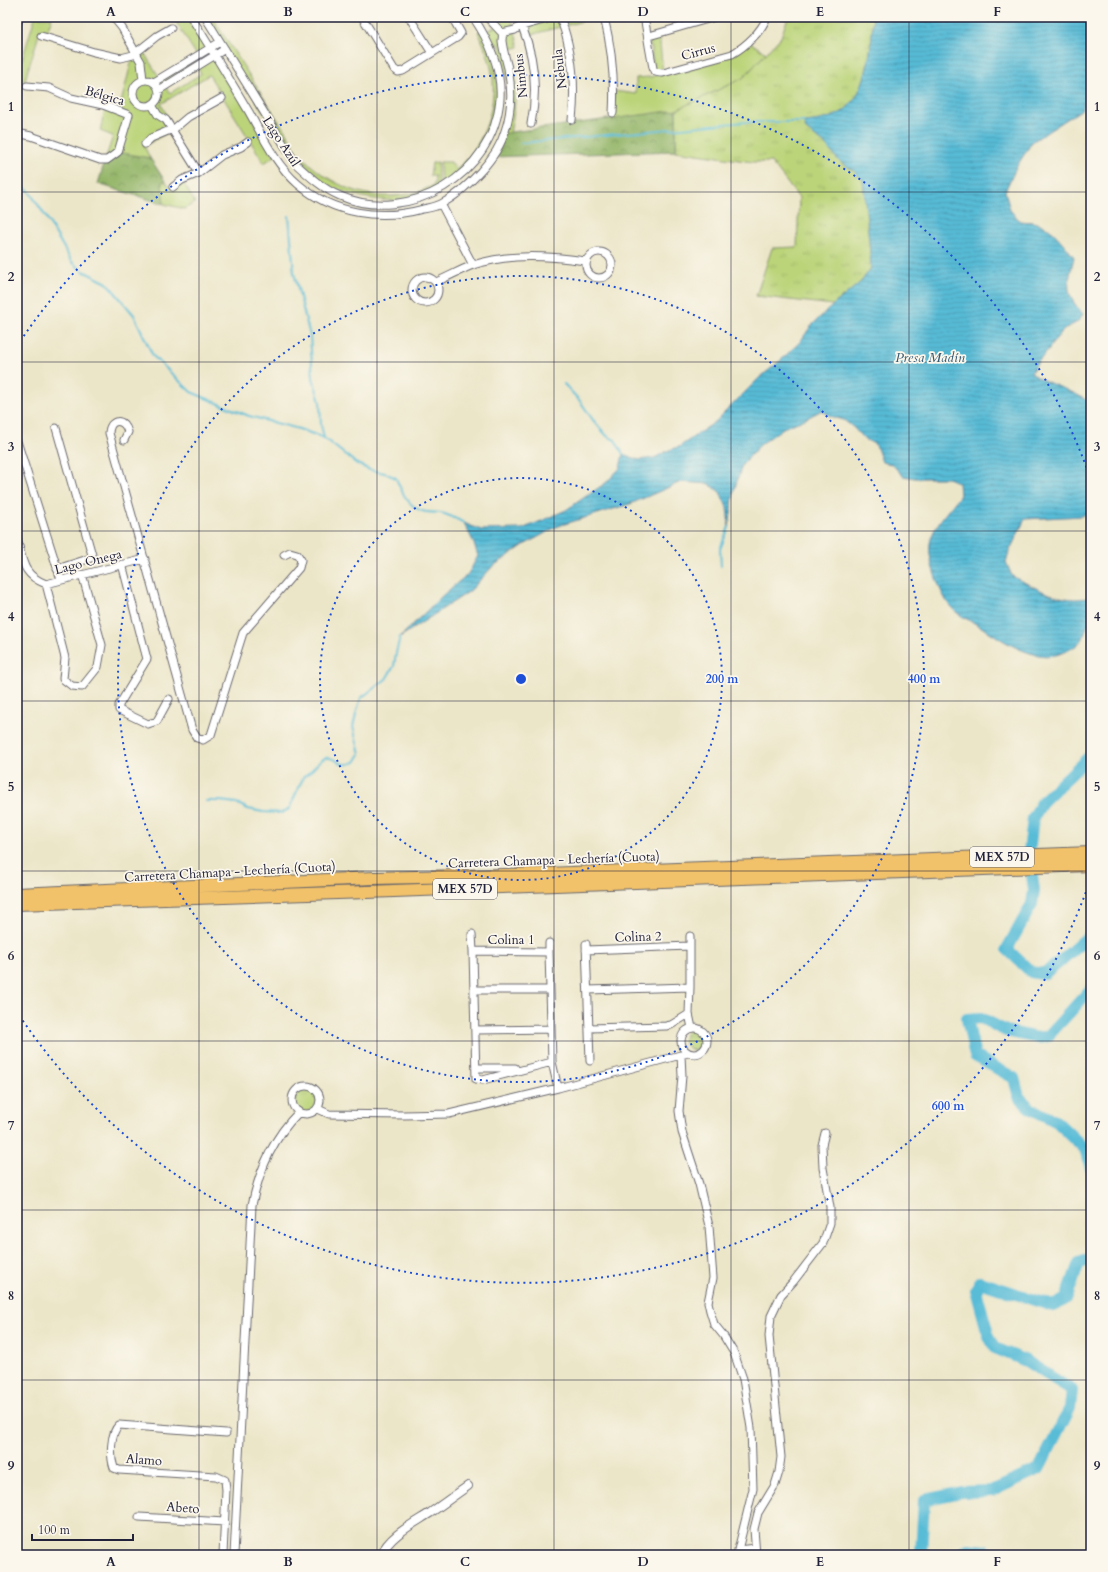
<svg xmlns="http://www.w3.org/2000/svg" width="1108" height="1572" viewBox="0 0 1108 1572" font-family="Cardo,serif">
  <defs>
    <pattern id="grass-tufts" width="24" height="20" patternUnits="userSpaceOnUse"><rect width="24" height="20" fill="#bbd479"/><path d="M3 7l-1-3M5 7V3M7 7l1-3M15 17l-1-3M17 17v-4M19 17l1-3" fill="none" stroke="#a0b66a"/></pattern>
    <pattern id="forest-crowns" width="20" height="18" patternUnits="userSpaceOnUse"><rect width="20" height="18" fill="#94b669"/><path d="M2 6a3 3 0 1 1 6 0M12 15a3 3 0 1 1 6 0" fill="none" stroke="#789458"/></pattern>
    <pattern id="water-rules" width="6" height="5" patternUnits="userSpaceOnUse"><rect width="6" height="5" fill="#59bcd7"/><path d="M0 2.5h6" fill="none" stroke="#4998b0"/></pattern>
  </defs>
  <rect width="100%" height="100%" fill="#fbf7ec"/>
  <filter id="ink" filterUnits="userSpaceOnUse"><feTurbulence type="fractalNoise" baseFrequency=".025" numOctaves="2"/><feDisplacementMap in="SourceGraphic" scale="8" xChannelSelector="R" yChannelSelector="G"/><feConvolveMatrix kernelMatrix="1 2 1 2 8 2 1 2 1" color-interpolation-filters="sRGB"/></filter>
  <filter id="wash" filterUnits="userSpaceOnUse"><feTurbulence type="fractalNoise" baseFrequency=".012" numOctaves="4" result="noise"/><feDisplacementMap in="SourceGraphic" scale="16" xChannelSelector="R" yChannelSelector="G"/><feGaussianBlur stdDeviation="0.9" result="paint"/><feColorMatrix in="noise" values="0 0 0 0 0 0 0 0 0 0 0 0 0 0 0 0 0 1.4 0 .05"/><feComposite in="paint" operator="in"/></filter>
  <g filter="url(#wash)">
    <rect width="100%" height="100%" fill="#ece6c9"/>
    <!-- grass -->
    <path fill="url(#grass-tufts)" stroke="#6e7b5a" d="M 788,17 L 873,17 C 872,44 868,89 847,108 C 836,119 818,120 804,123 L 806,130 L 823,142 L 839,161 L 853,170 L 863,180 L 866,203 L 871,268 L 861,282 L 833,305 L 756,296 L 772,248 L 797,247 L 799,198 L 771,162 L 753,162 L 676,151 L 676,110 L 743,78 L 781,37 Z
      M684 1039a11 11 0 1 1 22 0a11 11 0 1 1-22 0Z
      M295 1101a11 11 0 1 1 22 0a11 11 0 1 1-22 0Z"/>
    <!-- forest -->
    <path fill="url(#forest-crowns)" stroke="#5b6c52" d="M 676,110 L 676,151 L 492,157 L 504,133 Z
      M 118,152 L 150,158 L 165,181 L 162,182 L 164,204 L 98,184 L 105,160 Z"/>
    <!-- park -->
    <path fill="#bbd479" stroke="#6e7b5a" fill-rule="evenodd" d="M 35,17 L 52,17 L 47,32 L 40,31 L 17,106 L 17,76 Z
      M 173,17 L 187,17 L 210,48 L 197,56 Z
      M 205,17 L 212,17 L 294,145 L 286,149 Z
      M 487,17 L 511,17 L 519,47 L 510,49 C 518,84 517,98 510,133 L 504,133 L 511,95 L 499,44 L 490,45 C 494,62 498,79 498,96 C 498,116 485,143 473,159 C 465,169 452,178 441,187 L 440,162 L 451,162 L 456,170 C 481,149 496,112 493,79 C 491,62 485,47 478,32 L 481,30 L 485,35 L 487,31 L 495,27 Z
      M 554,17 L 598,17 L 526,36 L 522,26 Z
      M 659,34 L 663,73 L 724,57 L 748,41 L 766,53 L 743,78 L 676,110 L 612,119 L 614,91 L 636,94 L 636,78 L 650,77 L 662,74 L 654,70 L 649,36 Z
      M 141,48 L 160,78 L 192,59 L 197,67 L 215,55 L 275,156 L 264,163 L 209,75 L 161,104 L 174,129 L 144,146 L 150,158 L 118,152 L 105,160 L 113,136 L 100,131 L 106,106 L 119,111 L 133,55 ZM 197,67 L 201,74 L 170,93 L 165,86 Z
      M 294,147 C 326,189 385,211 434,185 L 435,176 L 430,176 L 432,163 L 438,162 L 438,188 C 427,192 414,199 403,200 C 379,202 343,195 323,182 C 310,174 300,161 291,149 Z
      M 182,180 L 195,203 L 184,209 L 164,204 L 162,182 L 165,181 L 169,186 L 173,187 Z"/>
    <!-- water -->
    <path fill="url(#water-rules)" stroke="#3e6f89" d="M 873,17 L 1091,17 L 1091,88 L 1089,91 L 1081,110 L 1032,142 L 1017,166 L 1005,191 L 1010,210 L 1020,221 C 1025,222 1032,221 1036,223 C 1053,227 1064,245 1074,257 C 1068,285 1063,292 1083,314 C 1076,327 1073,322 1064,330 C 1057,336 1053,343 1048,350 C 1042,358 1035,364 1031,373 C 1049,386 1074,389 1091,404 L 1091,511 L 1082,516 L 1025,519 L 1009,552 L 1006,562 L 1012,576 C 1036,588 1063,605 1091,597 L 1091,622 C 1085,627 1086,634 1082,640 C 1079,644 1071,649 1067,651 C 1038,666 1006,642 983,628 C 972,621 958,616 950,606 C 940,593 927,559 930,543 C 934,523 950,510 960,495 L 959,483 L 948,478 L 915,478 L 903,476 L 892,464 L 882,462 L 876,445 L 863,438 L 854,428 L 844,420 L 830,416 L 822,410 L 805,419 L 783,428 L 760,445 L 742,465 L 734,491 L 729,527 L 727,507 L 720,492 L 709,484 L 681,482 L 630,504 L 558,526 L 524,545 L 492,567 L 470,591 L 400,637 L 443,595 L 468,574 L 478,556 L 473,541 L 464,523 L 481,530 L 522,529 L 546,519 L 566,510 L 607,482 L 620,468 L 623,454 L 639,460 L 654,458 L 669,450 L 679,447 L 715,422 L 758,379 L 780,361 L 800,342 L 811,326 L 833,305 L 861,282 L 871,268 L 870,251 L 863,180 L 853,170 L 839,161 L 823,142 L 806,130 L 804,122 C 817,121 837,118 847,108 C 868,89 872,44 873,17 Z"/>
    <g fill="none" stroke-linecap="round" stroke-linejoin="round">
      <!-- stream -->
      <path stroke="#59bcd7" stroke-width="2" d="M 521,143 L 745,122 L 804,122
        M 17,183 L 29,191 L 46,217 L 72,262 L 83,271 L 107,283 L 134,315 L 153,356 L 191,392 L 249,416 L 299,429 L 324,438 L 357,464 L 370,470 L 385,473 L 396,478 C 401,491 408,506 422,511 C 428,513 435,512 441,513 C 449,515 457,519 464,523
        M 289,216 L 294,273 L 310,336 L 313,378 L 320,402 L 321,425 L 324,438
        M 564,384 L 580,401 L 593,420 L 607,436 L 615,440 L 623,454
        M 721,566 L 720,549 L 729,527
        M 206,801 L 220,801 L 236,803 L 248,809 L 263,812 L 281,813 L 289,809 L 304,776 C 314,771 318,760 325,758 C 332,756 337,762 343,764 C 347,765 352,763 355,762 L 360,754 L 353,727 L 357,710 L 361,698 L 386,679 L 394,666 L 396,653 L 400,637"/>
      <!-- river -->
      <path stroke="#59bcd7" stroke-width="12" d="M 1091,755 L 1043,801 L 1033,818 L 1029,852 L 1034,890 L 1032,904 L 1007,949 L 1031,972 L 1043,974 L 1056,965 L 1091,934
        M 1091,989 L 1048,1036 L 1038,1038 L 1006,1031 L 981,1018 L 967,1019 L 975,1056 L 1014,1078 L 1019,1097 L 1030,1108 L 1057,1122 L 1085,1149 L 1091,1168
        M 922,1555 L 921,1554 L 924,1500 L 962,1492 L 992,1491 L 1039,1469 L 1070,1408 L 1072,1390 L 1026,1361 L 995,1348 L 988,1334 L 976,1290 L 980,1282 L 1053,1306 L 1066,1299 L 1079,1263 L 1091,1259
        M 959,1555 L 968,1549 L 986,1551 L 991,1555"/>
    </g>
  </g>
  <g filter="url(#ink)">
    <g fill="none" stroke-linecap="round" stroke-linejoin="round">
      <!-- minor casing -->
      <g stroke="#69676d" stroke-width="9">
        <path id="minor" d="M 113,17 L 122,28 L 141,62 L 143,80
          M 191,17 C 211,48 230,80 249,112 C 263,137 276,165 298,184 C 333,214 380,221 423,209 C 429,208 435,207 441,204 C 455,197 469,184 480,172 C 491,160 501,146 505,131 C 512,111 512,89 508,68 C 506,60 503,50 502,41 C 502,38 503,36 502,33 L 487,17
          M 205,17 L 296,164 C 309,176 323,189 340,196 C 409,225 494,175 500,99 C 502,69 490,42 473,17
          M 362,17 L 394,69 L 398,72 L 403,71 L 458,37 L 461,33 L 452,17
          M 409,17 L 432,53
          M 560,17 C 573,51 576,84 572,120
          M 604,17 C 612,49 615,80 613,113
          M 644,17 C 646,25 652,68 654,71 C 657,73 660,73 663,73 L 732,54 C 746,46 761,32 767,17
          M 522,26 C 535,59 538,90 531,124
          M 502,33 L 515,30 L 519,27 L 554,17
          M 41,36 L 94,52 L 121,58 L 133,55 L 157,36 L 171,28
          M 649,36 L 715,17
          M133 93a13 13 0 1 1 26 0a13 13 0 1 1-26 0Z
          M 154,82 L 220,42
          M 159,90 L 225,49
          M 152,105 L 158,115 L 166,120 L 199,173
          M 17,133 L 31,136 L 100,160 L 107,160 L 118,152 L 129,115 L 103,105 L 71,98 L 49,88 L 27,86
          M 145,144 L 151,138 L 175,128 L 188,117 L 222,98
          M 173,187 L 182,180 L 199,173 L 222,155 L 241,147 L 248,142
          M 441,204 L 473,265
          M586 265a13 13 0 1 1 26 0a13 13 0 1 1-26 0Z
          M412 290a13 13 0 1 1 26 0a13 13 0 1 1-26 0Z
          M 436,282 C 448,277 460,270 473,265 C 510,253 548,256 586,261
          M 56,428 L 92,555 L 91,558 L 57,569
          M 124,440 L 128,432 C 124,418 110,418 109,433 L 192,730 L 197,738 L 203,740 L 211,735 L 243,633 L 299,568 L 301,560 L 297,554 L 290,552 L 284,555
          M 17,441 L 61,580
          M 17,538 C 23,561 22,575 46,584 L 145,559
          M 122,564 L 147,659 L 119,705 L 119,710 L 148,724 L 157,721 L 169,699
          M 46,584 L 65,658 L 63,679 L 72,686 L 82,687 L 98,667 L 102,645 L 82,574
          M 472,934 L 473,951
          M 549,943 L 549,952
          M 586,944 L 590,1061
          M 586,950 L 690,946
          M 690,987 L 690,936
          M 475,990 L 549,990
          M 588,990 L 690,987 L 689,1014 L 692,1028
          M 589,1028 L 666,1026 L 671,1025 L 689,1014
          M681 1041a13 13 0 1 1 26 0a13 13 0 1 1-26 0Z
          M 475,1030 L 551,1029
          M 681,1055 L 682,1076 L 679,1111 L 682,1132 L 699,1184 L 709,1226 L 713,1278 L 708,1302 L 710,1311 L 714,1324 L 723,1335 L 734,1353 L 743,1379 L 751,1428 L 753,1489 L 738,1550
          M 552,1062 L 483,1080 L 476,1079 L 473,951 L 549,952 L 552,1062 L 558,1088
          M 476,1068 L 515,1068
          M292 1100a14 14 0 1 1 28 0a14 14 0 1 1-28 0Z
          M 318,1109 L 329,1114 L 404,1115 L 449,1114 L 558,1088 L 688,1053
          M 139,1517 L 225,1522
          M 223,1555 L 226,1490 L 225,1480 L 216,1476 L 119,1470 L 114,1468 C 110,1457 110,1433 119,1425 L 226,1433
          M 234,1555 L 252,1205 C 259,1171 274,1137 298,1113
          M 738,1555 L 738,1550 L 755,1548
          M 756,1555 L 754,1529 L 758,1513 L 775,1485 L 779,1472 L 781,1457 L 769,1336 L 771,1316 L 781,1295 L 793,1282 L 823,1243 L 830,1223 L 830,1207 L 823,1168 L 822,1145 L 825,1133"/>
      </g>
      <!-- tertiary casing -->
      <g stroke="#69676d" stroke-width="10">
        <path id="tertiary" d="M 17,23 L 19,17
          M 381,1555 C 389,1536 413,1524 430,1513 C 443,1504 455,1495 468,1486"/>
      </g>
      <!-- motorway casing -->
      <g stroke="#69676d" stroke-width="14">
        <path id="motorway" d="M 17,894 L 374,878 L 546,874 L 1091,853
          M 17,904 L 367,892 L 1091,865"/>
      </g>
      <!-- minor -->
      <use href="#minor" stroke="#fff" stroke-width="7"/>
      <!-- tertiary -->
      <use href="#tertiary" stroke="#fff" stroke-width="8"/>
      <!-- motorway -->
      <use href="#motorway" stroke="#f2c26a" stroke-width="12"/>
    </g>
  </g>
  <!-- grid -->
  <path fill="none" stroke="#22223b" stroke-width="1" stroke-opacity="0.55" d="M 199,17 L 199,1555M 377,17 L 377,1555M 554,17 L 554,1555M 731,17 L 731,1555M 909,17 L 909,1555M 17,192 L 1091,192M 17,362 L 1091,362M 17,531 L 1091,531M 17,701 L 1091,701M 17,871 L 1091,871M 17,1041 L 1091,1041M 17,1210 L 1091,1210M 17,1380 L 1091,1380"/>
  <!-- distance rings -->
  <g fill="none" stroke="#1d4ed8" stroke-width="2" stroke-dasharray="2 4">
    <circle cx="521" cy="679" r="201"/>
    <circle cx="521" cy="679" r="403"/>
    <path d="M1090 881A604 604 0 0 1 17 1012M17 346A604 604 0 0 1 1090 477"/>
  </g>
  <g text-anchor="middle" stroke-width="3.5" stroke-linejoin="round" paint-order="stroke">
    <!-- shield labels -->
    <g fill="#fbf7ec" stroke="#636270" stroke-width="1">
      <rect x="970" y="847" width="64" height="20" rx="3"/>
      <rect x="433" y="879" width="64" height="20" rx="3"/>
    </g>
    <g font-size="12" font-weight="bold" fill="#22223b">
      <text x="1002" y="861">MEX 57D</text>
      <text x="465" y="893">MEX 57D</text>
    </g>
    <!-- street labels -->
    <g font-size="13" fill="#22223b" stroke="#fbf7ec">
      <text transform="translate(698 51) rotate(-15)" y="5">Cirrus</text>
      <text transform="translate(559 69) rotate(-97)" y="5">Nebula</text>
      <text transform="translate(520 76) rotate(-96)" y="5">Nimbus</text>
      <text transform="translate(105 95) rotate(16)" y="5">Bélgica</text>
      <text transform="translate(282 141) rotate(57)" y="5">Lago Azúl</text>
      <text transform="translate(88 561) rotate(-14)" y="5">Lago Onega</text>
      <text transform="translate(554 859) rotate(-2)" y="5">Carretera Chamapa - Lechería (Cuota)</text>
      <text transform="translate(230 871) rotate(-3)" y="5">Carretera Chamapa - Lechería (Cuota)</text>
      <text transform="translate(638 936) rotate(-2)" y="5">Colina 2</text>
      <text x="511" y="944">Colina 1</text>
      <text transform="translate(144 1459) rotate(4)" y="5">Alamo</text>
      <text transform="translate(183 1507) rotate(4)" y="5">Abeto</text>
    </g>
    <!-- water labels -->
    <g font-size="14" font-style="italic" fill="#355872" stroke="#fbf7ec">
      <text x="930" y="362">Presa Madín</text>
    </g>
  </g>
  <circle cx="521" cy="679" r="6" fill="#1d4ed8" stroke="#fbf7ec" stroke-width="2"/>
  <g font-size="12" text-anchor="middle" font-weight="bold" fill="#1d4ed8" stroke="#fbf7ec" stroke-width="3.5" stroke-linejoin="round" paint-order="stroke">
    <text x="722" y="683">200 m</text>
    <text x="924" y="683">400 m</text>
    <text x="948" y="1110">600 m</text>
  </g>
  <!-- margin -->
  <rect width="1108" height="1572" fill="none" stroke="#fbf7ec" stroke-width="44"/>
  <!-- scale -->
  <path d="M32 1534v6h101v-6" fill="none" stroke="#22223b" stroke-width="2"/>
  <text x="38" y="1534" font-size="12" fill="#22223b" stroke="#fbf7ec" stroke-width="3" paint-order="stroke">100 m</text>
  <rect x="22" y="22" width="1064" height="1528" fill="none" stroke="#22223b" stroke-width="1.5"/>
  <g font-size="13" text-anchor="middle" font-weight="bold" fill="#22223b">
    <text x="111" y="16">A</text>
    <text x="288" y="16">B</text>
    <text x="465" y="16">C</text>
    <text x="643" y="16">D</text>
    <text x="820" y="16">E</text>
    <text x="997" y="16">F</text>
    <text x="11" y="111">1</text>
    <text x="1097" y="111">1</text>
    <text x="11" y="281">2</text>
    <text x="1097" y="281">2</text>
    <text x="11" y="451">3</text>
    <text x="1097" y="451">3</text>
    <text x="11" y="621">4</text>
    <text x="1097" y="621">4</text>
    <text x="11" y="791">5</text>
    <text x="1097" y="791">5</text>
    <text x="11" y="960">6</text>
    <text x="1097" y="960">6</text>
    <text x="11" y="1130">7</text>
    <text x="1097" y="1130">7</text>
    <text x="11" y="1300">8</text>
    <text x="1097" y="1300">8</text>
    <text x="11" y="1470">9</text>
    <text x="1097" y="1470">9</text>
    <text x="111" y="1566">A</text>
    <text x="288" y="1566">B</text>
    <text x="465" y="1566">C</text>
    <text x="643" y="1566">D</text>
    <text x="820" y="1566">E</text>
    <text x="997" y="1566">F</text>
  </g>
</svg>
